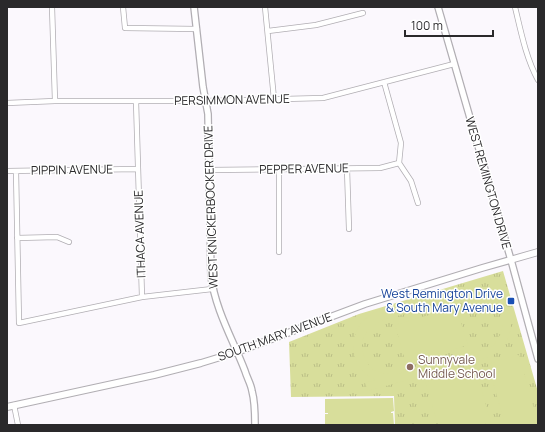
<svg xmlns="http://www.w3.org/2000/svg" width="545" height="432" viewBox="0 0 545 432" font-family="Manrope,sans-serif">
  <defs>
    <pattern id="grass-tufts" width="24" height="20" patternUnits="userSpaceOnUse"><rect width="24" height="20" fill="#d8de9b"/><path d="M3 7l-1-3M5 7V3M7 7l1-3M15 17l-1-3M17 17v-4M19 17l1-3" fill="none" stroke="#babe86"/></pattern>
  </defs>
  <rect width="100%" height="100%" fill="#fbf8fd"/>
  <!-- grass -->
  <path fill="url(#grass-tufts)" d="M 503,271 L 538,392 L 538,425 L 395,425 L 394,396 L 291,397 L 289,342 L 359,314 Z"/>
  <!-- garden -->
  <path fill="#d8de9b" fill-rule="evenodd" d="M 470,286 C 476,286 483,286 489,289 C 512,299 518,329 502,348 C 499,351 495,353 492,356 L 368,391 L 365,383 L 375,380 C 347,366 346,329 373,313 C 376,312 379,311 382,310 ZM 479,296 L 489,299 L 497,306 L 502,316 L 503,325 L 501,333 L 494,345 L 482,350 L 397,374 C 390,374 383,374 376,371 C 365,366 360,350 363,339 C 366,329 375,324 383,320 L 466,297 Z
    M 456,307 L 468,345 L 406,364 L 395,325 Z
    M 519,355 L 538,423 L 538,425 L 505,425 L 488,364 Z
    M 463,371 L 470,372 L 478,379 L 491,422 L 482,425 L 444,425 L 436,417 L 425,382 Z
    M 393,398 L 394,411 L 391,412 L 391,413 L 393,413 L 394,425 L 325,425 L 325,414 L 328,414 L 328,413 L 325,413 L 325,399 Z"/>
  <g fill="none" stroke-linecap="round" stroke-linejoin="round">
    <!-- minor casing -->
    <g stroke="#b1aeb3" stroke-width="6">
      <path id="minor" d="M 52,7 L 55,101
        M 123,7 L 125,28 L 197,29
        M 265,7 L 274,99
        M 515,7 C 521,32 526,58 538,80
        M 268,31 L 316,25 L 363,13
        M 384,82 L 401,143 L 399,163
        M 136,101 L 142,297 L 212,289
        M 7,103 L 55,101 L 205,101 L 323,98 L 454,64
        M 399,163 L 411,181 L 418,203
        M 347,169 L 349,229
        M 209,170 L 380,168 L 399,163
        M 279,170 L 279,252
        M 7,171 L 138,169
        M 16,171 L 19,323 L 142,297
        M 17,238 L 57,237 L 69,242
        M 14,405 L 18,425"/>
    </g>
    <!-- tertiary casing -->
    <g stroke="#b1aeb3" stroke-width="8">
      <path id="tertiary" d="M 194,7 L 203,87 L 208,114 L 211,276 C 215,309 233,340 245,371 C 247,378 251,384 252,391 C 255,402 255,414 255,425
        M 438,7 L 511,260 L 538,359"/>
    </g>
    <!-- secondary casing -->
    <g stroke="#b1aeb3" stroke-width="8">
      <path id="secondary" d="M 7,407 L 154,375 L 201,363 L 237,352 L 365,304 L 482,268 L 538,252"/>
    </g>
    <!-- minor -->
    <use href="#minor" stroke="#fff" stroke-width="4.5"/>
    <!-- tertiary -->
    <use href="#tertiary" stroke="#fff" stroke-width="5.5"/>
    <!-- secondary -->
    <use href="#secondary" stroke="#fff" stroke-width="6"/>
  </g>
  <!-- markers -->
  <rect fill="#1a4fb4" stroke="#fff" stroke-width="1.5" x="507" y="297" width="8" height="8" rx="2"/>
  <circle fill="#8d6e63" stroke="#fff" stroke-width="1.5" cx="410" cy="367" r="4"/>
  <g text-anchor="middle" stroke-width="3" stroke-linejoin="round" paint-order="stroke">
    <!-- street labels -->
    <g font-size="12" fill="#2a292b" stroke="#fff">
      <text transform="translate(232 100) rotate(-1)" y="4">PERSIMMON AVENUE</text>
      <text transform="translate(304 169) rotate(-1)" y="4">PEPPER AVENUE</text>
      <text transform="translate(72 170) rotate(-1)" y="4">PIPPIN AVENUE</text>
      <text transform="translate(488 183) rotate(74)" y="4">WEST REMINGTON DRIVE</text>
      <text transform="translate(211 207) rotate(-92)" y="4">WEST KNICKERBOCKER DRIVE</text>
      <text transform="translate(140 234) rotate(-92)" y="4">ITHACA AVENUE</text>
      <text transform="translate(275 337) rotate(-20)" y="4">SOUTH MARY AVENUE</text>
    </g>
    <!-- transit labels -->
    <g font-size="12" fill="#164399" stroke="#fff" text-anchor="end">
      <text x="503" y="298">West Remington Drive<tspan x="503" dy="14">&amp; South Mary Avenue</tspan></text>
    </g>
    <!-- education labels -->
    <g font-size="12" fill="#785e54" stroke="#fff" text-anchor="start">
      <text x="418" y="364">Sunnyvale<tspan x="418" dy="14">Middle School</tspan></text>
    </g>
  </g>
  <!-- border -->
  <rect width="545" height="432" fill="none" stroke="#2a292b" stroke-width="16"/>
  <!-- scale -->
  <path d="M405 30v6h88v-6" fill="none" stroke="#2a292b" stroke-width="2"/>
  <text x="411" y="30" font-size="12" fill="#2a292b" stroke="#ffffff" stroke-width="3" paint-order="stroke">100 m</text>
</svg>
